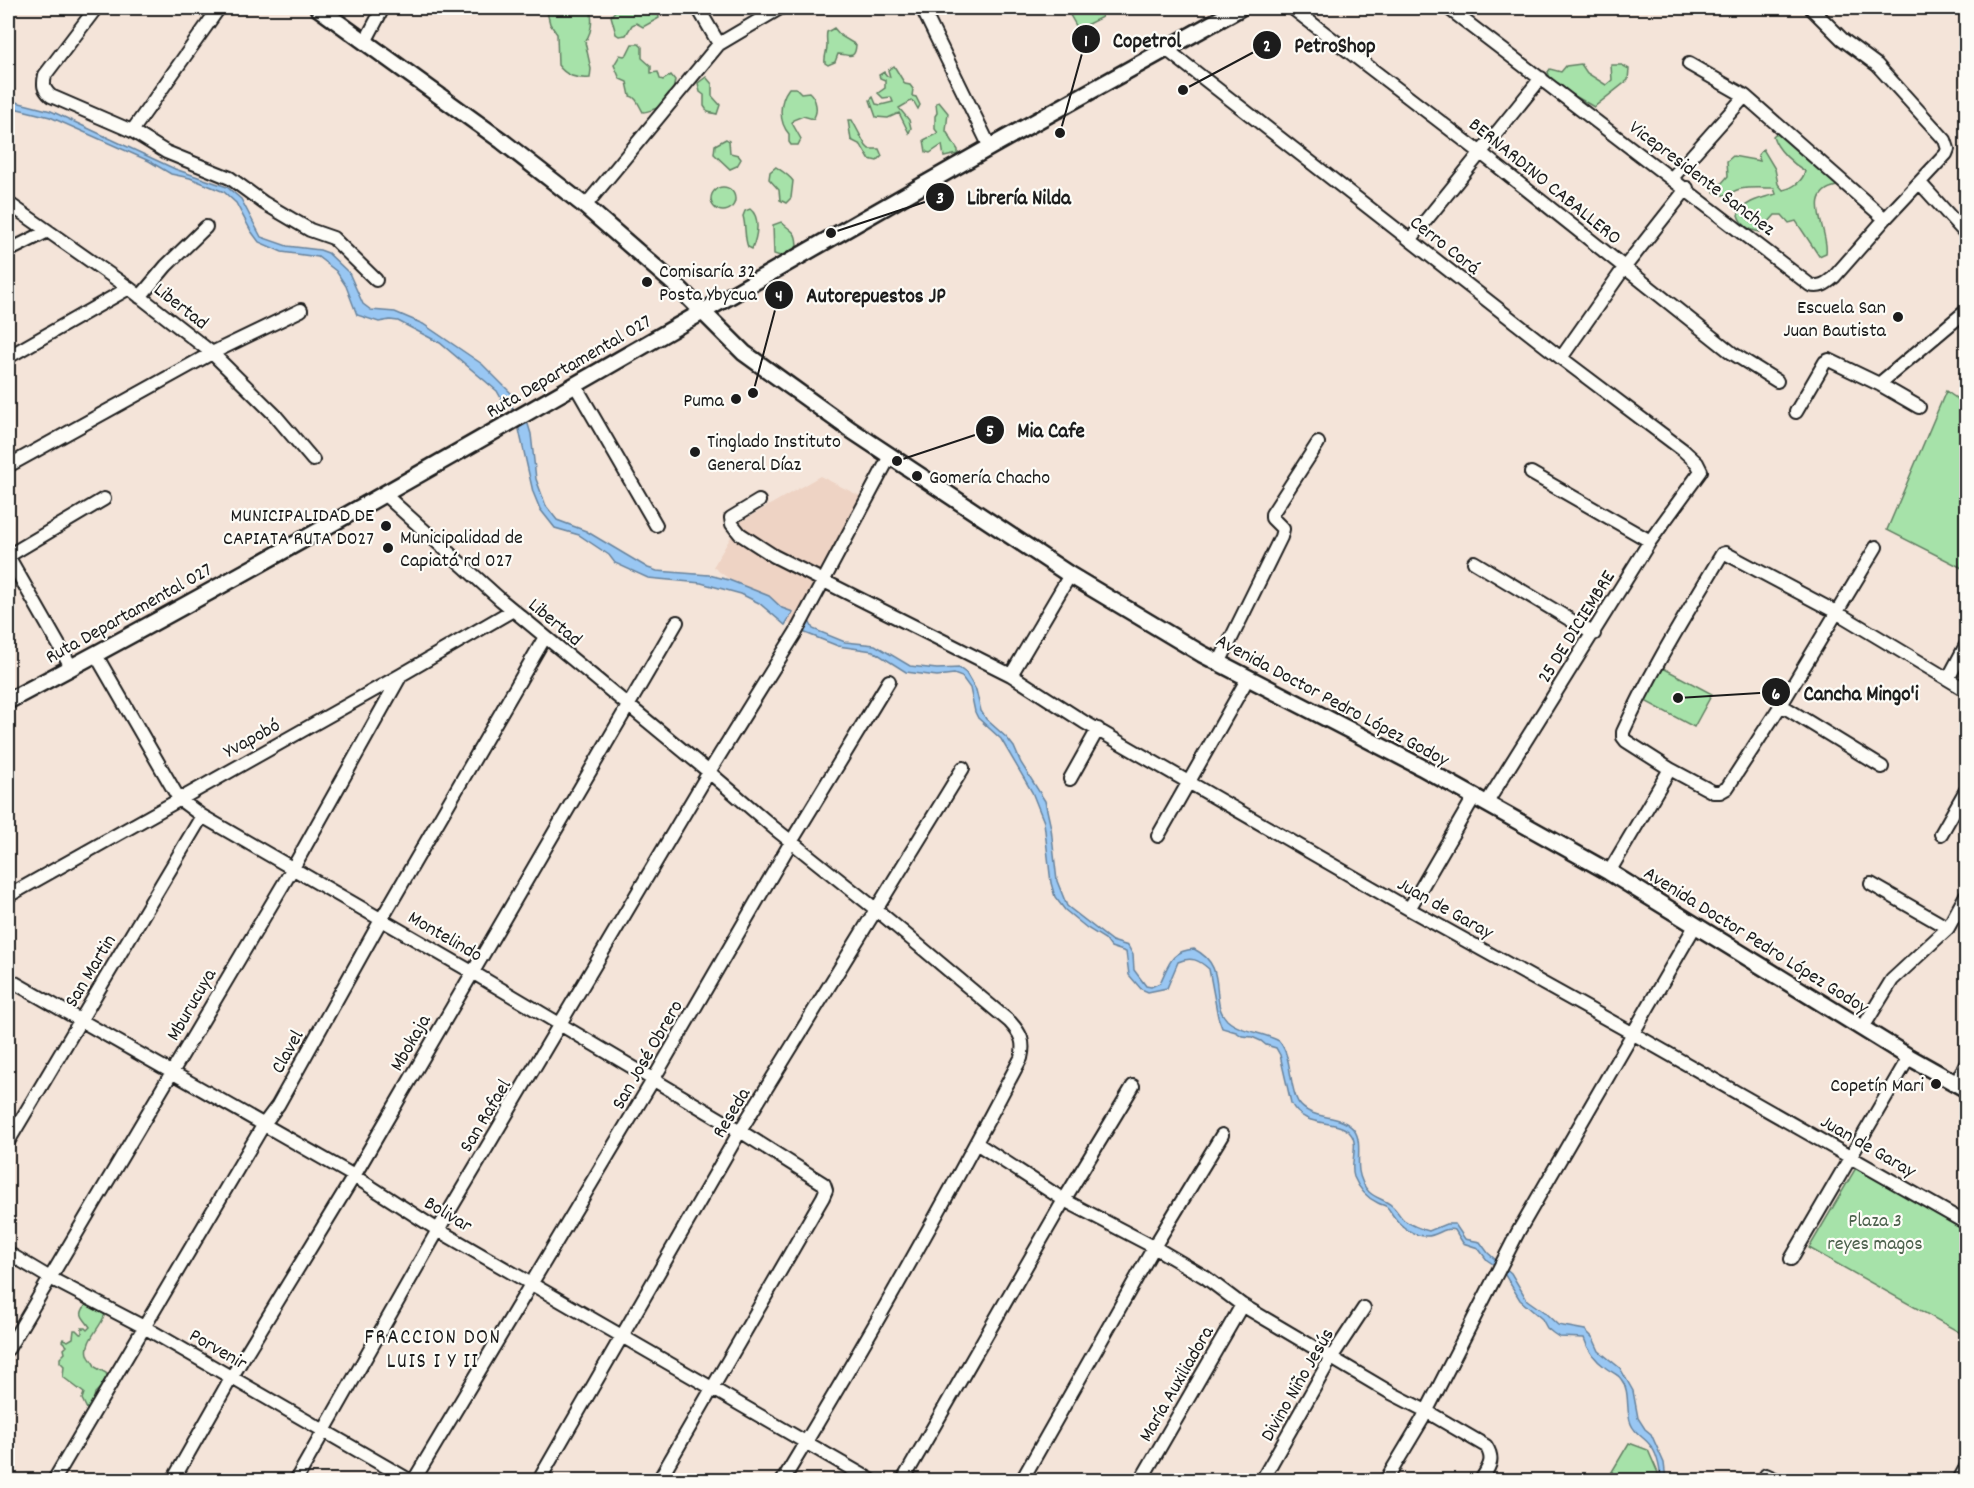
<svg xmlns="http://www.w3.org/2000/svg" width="1974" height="1488" viewBox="0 0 1974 1488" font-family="Dekko,sans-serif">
  <rect width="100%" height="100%" fill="#f4e4d9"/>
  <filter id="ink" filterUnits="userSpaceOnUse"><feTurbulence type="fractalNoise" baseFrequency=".0167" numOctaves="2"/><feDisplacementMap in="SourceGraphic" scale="12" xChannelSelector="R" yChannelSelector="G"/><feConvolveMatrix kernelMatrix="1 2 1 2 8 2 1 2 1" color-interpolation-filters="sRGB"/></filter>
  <g filter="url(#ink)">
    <!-- built -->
    <path fill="#eed3c4" d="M 820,476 L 864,498 L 791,625 L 713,567 L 735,530 L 735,525 Z"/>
    <!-- green -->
    <path fill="#a6e2a9" stroke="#617f62" stroke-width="1.5" d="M 546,8 L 590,8 C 593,20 592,32 585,42 L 591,69 L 590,78 C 576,79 566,76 558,65 L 557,34 L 550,24 Z
      M 618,8 L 655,8 L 658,10 L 659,18 L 643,27 L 636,23 L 632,25 L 626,35 L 619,36 L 616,34 L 611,16 Z
      M 1066,8 L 1097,8 L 1102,17 L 1078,29 Z
      M 834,28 L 841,36 L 856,45 C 855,61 848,54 838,54 L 835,62 L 828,65 L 825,63 C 824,57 827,51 827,46 C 827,40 826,37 827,32 Z
      M 632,44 L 639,44 L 642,47 L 642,58 L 651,66 L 651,73 L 658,72 L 660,79 L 663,80 L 671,75 L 675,80 L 673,91 C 664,93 665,105 657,108 C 655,109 646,112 643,112 C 639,106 637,97 630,96 L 627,82 L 620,79 L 614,65 L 620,55 L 624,56 L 627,54 Z
      M 1581,64 L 1587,73 L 1606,85 L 1612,80 L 1611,65 L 1622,65 L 1629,69 L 1628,80 L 1594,107 L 1568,92 L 1560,84 L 1550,79 L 1548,72 L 1550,69 L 1561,72 L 1566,66 Z
      M 894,66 L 905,84 L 910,85 L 913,89 L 912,96 L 916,97 L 920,105 L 918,109 L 914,102 L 911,101 L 899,108 L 909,120 L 911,128 L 909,133 L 899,113 L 888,118 L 876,117 L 870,100 L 873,97 L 876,104 L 881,105 L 893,102 L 891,97 L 883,98 L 878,93 L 885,88 L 885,80 L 880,78 L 879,75 L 884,72 L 887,76 L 890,77 L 888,70 Z
      M 706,77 L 712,84 L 712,96 L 720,105 L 717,114 L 708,112 L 704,106 L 704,95 L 700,92 L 698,83 Z
      M 789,88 L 796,88 L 801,93 L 809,92 C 816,98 819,111 813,119 L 803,116 L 793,120 L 792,123 L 801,139 L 798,145 L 791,145 L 789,142 L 789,134 C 778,121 779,101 789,88 Z
      M 939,102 L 948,113 L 946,131 L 958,150 L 958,154 L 944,157 L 942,145 L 930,153 L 926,152 L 924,140 L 938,133 L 935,129 L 935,116 L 937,113 L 936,103 Z
      M 848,120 L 852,120 L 866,146 L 869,149 L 879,149 L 882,156 L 877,161 L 869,159 L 861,145 L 851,140 Z
      M 1783,127 L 1839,178 L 1837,186 C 1800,193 1830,232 1826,253 L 1819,256 L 1796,221 L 1789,223 L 1782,215 L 1775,215 L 1760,232 C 1749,230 1741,225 1738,215 C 1744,201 1762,198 1776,194 L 1774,188 C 1765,188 1749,187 1740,189 C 1729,192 1726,199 1714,192 L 1728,176 L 1727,161 L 1733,156 L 1760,161 L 1758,155 L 1763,149 L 1775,169 L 1778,184 L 1783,190 C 1793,188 1803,181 1805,171 C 1793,164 1777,150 1773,136 Z
      M 726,139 L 729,141 L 730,153 L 738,155 L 741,159 L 737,166 L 730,169 L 714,154 L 715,145 Z
      M 776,167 C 782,171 790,176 793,181 L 791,198 L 786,203 L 780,200 L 779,190 L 769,179 L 770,172 Z
      M711 199a12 12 0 1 1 24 0a12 12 0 1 1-24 0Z
      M 750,209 C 761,217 757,237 752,249 L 748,247 C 744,237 746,226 743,216 L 745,211 Z
      M 781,222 C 793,233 797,230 797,249 L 783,257 L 774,254 L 773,225 Z
      M 1946,391 L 1966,405 L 1966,570 L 1887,530 Z
      M 1663,668 L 1712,694 L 1694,727 L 1645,701 Z
      M 1857,1166 L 1966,1227 L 1966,1336 L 1809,1248 Z
      M 88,1302 L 105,1313 C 103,1326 84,1340 88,1354 C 89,1360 94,1361 95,1367 L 106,1373 L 107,1376 L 100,1388 L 95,1393 L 92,1407 L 87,1409 L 82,1399 L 84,1393 L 63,1377 L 64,1366 L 60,1362 L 60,1358 L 65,1353 L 64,1349 L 67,1346 L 62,1341 L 63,1339 L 68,1341 L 73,1338 L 74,1330 L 76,1330 L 80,1334 L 82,1334 L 82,1328 L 85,1328 L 87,1330 L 90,1327 C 82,1315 77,1316 88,1302 Z
      M 1629,1443 L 1648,1450 L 1658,1473 L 1658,1480 L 1607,1480 Z"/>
    <!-- water -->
    <path fill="#99c7f3" stroke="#67839d" stroke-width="1.5" d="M 8,100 L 51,111 L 175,169 L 227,187 L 241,199 L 261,237 L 287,246 L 320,250 L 328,253 L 349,273 L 363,304 L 371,310 L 395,312 L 423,324 L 482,364 L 518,400 L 506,407 L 497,391 L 440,343 L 398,321 L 390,320 L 379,322 L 357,315 L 346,286 L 336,271 L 318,257 L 282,252 L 259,242 L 251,231 L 236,203 L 224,192 L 190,178 L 171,174 L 149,161 L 50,117 L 10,107 L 8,106 Z
      M 527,421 L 531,434 L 536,479 L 546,506 L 557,520 L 586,531 L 648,568 L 657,571 L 709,575 L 729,580 L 769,596 L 782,608 L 793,612 L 785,625 L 759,603 L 741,594 L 701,583 L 648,578 L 615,563 L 609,555 L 579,535 L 555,528 L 540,509 L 533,492 L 518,425 Z
      M 809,621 L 813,629 L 845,642 L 875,645 L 910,666 L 937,669 L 959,668 L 966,673 L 976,690 L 981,711 L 986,719 L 1007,738 L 1014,747 L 1021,763 L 1045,801 L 1051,828 L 1057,881 L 1067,906 L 1112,941 L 1128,946 L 1133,955 L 1134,970 L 1146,986 L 1151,987 L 1160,983 C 1169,965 1170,951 1194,949 C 1230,967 1208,1001 1227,1020 C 1240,1032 1263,1032 1279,1041 C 1293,1058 1288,1084 1298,1102 C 1311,1122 1340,1112 1354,1130 C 1362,1140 1357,1159 1359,1171 C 1360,1178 1364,1187 1369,1192 C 1375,1198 1386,1200 1392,1206 C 1397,1210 1400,1217 1404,1220 C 1411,1225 1421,1229 1429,1231 L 1446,1224 L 1455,1224 L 1465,1239 L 1480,1242 L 1488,1253 L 1511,1273 L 1527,1300 L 1544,1312 L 1558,1325 L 1585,1330 L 1593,1338 L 1599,1351 L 1620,1368 L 1633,1391 L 1638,1418 L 1645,1429 L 1651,1434 L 1664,1463 L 1666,1480 L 1661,1480 C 1660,1469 1658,1454 1650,1445 C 1644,1437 1635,1434 1631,1424 C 1625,1410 1631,1391 1621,1379 C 1618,1374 1611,1372 1606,1368 C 1595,1360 1588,1351 1584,1338 L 1559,1337 L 1553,1333 L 1547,1328 L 1542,1319 L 1520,1300 L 1502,1270 L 1487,1260 L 1478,1248 L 1463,1243 L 1455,1230 C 1444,1226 1437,1237 1426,1236 C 1414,1236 1401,1227 1395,1218 C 1392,1215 1390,1210 1387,1207 C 1384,1205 1382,1205 1378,1203 C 1367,1198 1359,1189 1354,1177 C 1349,1163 1360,1144 1350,1133 C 1338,1118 1304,1130 1291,1103 L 1280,1055 L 1276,1048 L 1266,1045 L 1261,1041 L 1252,1037 L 1242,1036 L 1236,1032 L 1222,1028 L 1218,1017 L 1209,969 C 1199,960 1191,956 1178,962 L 1167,988 L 1148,992 L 1141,989 L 1129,975 L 1126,952 L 1111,947 L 1105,939 L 1087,928 L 1065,910 L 1055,897 L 1051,883 L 1044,822 L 1032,792 L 1001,739 L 978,718 L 975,712 L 970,688 L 962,677 L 954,674 L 937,676 L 906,672 L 873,651 L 838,646 L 803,632 Z"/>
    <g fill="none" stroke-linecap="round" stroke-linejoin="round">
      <!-- stream -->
      <path stroke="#67839d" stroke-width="3" d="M 508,401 L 514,411"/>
      <!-- minor casing -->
      <g stroke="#1c1c1c" stroke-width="16">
        <path id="minor" d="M 96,8 L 45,75 C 43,85 43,89 51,96 L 132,131 L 166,152 L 230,178 L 264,203 L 310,230 L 333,238 L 376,280
          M 698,8 L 719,44
          M 922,8 L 990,147
          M 1292,8 L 1481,153 L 1732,353 L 1777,381
          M 1448,8 L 1810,285 C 1820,288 1826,284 1834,277 L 1885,219 L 1946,154 L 1948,149 L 1945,140 L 1877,65 L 1842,39 L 1811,8
          M 365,42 L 383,8
          M 1166,49 L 1561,358 L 1683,450 L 1697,463 L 1701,471 L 1650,541 L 1486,804
          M 1689,64 L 1745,96
          M 132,131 L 219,8
          M 1672,178 L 1745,96 L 1885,219
          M 1920,183 L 1966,234
          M 8,203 L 129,288 L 212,353 L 274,414 L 313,460
          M 585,206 L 719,44 L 780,8
          M 1410,240 L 1541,78
          M 8,251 L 48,231
          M 140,297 L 166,266 L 206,227
          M 8,357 L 129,288
          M 1561,358 L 1624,268 L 1687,188
          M 1879,384 L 1966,311
          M 575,385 L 656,525
          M 1796,412 L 1825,362 L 1829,360 L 1879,384 L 1919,407
          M 8,466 L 212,353 L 301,310
          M 1531,473 L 1650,541
          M 384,494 L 501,600 L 709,772 L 774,828 L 878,911 L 1010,1022 C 1021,1034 1025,1042 1021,1058 C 946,1201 867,1342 783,1480
          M 759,501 L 731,518 L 732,524 L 740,534 L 774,556 L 1011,675
          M 8,556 L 72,668
          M 8,556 L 104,499
          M 1474,562 L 1594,634
          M 1070,575 L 1011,675 L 1084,722 L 1409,909 L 1632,1033 L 1966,1223
          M 96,655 L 179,799 L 202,816 L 472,972 L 740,1131 L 824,1184 L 826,1190 L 823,1197 L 659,1480
          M 1219,663 L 1281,537 L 1283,529 L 1272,518 L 1272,514 L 1318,443
          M 1948,679 L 1966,645
          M 1781,705 L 1882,767
          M 1670,769 L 1626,741 L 1623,737 L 1623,732 C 1651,670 1687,613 1722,554 L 1725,553 L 1836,612 L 1966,690
          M 1070,779 L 1098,729
          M 1941,834 L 1966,790
          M 1158,836 L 1248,678
          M 1609,872 L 1670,769 L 1713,792 L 1720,792 L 1727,788 L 1781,705 L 1876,547
          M 1871,884 L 1948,928
          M 8,896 L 401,675 L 513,610
          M 1409,909 L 1474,797
          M 8,979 L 354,1176 L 438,1230 L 871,1480
          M 1862,1029 L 1892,980 L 1948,928 L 1966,895
          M 1956,1084 L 1966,1064
          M 8,1142 L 202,816
          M 976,1143 L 1064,1200 L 1154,1247 L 1205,1277 L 1242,1305 L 1391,1393 L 1426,1411 L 1486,1446 C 1495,1460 1489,1467 1481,1480
          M 8,1253 L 50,1278 L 144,1327 L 409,1480
          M 1791,1259 L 1909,1057
          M 8,1349 L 293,868 L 401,675
          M 1766,1475 L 1777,1480
          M 54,1480 L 264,1124 L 278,1105 L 381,920 L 545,637
          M 173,1480 L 231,1378 L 354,1176 L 677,622
          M 296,1480 L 438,1230 L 709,772 L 796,632 L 890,456
          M 414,1480 L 653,1080 L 791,842 L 889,681
          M 539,1480 L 740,1131 L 963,768
          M 903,1480 L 1064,1200 L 1133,1086
          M 1022,1480 L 1154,1247 L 1222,1135
          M 1141,1480 L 1242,1305
          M 1262,1480 L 1331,1358 L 1364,1308
          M 1386,1480 L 1422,1420 L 1518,1232 L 1695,926
          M 1959,1480 L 1966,1467"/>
      </g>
      <!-- major casing -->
      <g stroke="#1c1c1c" stroke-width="20">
        <path id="major" d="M 318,8 L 502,141 L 585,206 L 679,288 L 744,353 L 851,430 L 1070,575 L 1202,654 L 1421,767 L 1609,872 L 1909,1057 L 1966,1089
          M 8,701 C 340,525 664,332 992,146 C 1074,100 1157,54 1240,8"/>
      </g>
      <!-- minor -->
      <use href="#minor" stroke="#fdfcf7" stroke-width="12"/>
      <!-- major -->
      <use href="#major" stroke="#fdfcf7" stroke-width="15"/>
    </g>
  </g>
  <!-- markers -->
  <g fill="#1c1c1c" stroke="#fdfcf7" stroke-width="2">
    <circle cx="647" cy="282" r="6"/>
    <circle cx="1898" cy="317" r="6"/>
    <circle cx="736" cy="399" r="6"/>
    <circle cx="695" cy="452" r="6"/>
    <circle cx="917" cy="476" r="6"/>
    <circle cx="386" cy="526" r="6"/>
    <circle cx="388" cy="548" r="6"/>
    <circle cx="1936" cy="1084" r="6"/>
  </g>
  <g text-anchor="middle" stroke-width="4.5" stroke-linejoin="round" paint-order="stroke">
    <!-- street labels -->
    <g font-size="20" fill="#1c1c1c" stroke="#fdfcf7">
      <text transform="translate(1703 177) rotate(37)" y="7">Vicepresidente Sanchez</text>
      <text transform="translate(1546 180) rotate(39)" y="7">BERNARDINO CABALLERO</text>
      <text transform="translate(1446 244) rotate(38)" y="7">Cerro Corá</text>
      <text transform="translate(182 305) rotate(38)" y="7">Libertad</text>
      <text transform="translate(568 365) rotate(-30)" y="7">Ruta Departamental 027</text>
      <text transform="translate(128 612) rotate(-29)" y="7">Ruta Departamental 027</text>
      <text transform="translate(556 621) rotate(40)" y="7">Libertad</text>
      <text transform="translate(1575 626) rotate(-58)" y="7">25 DE DICIEMBRE</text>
      <text transform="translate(1333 699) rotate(28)" y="7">Avenida Doctor Pedro López Godoy</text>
      <text transform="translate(251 737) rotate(-29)" y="7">Yvapobó</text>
      <text transform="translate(1446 907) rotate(29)" y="7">Juan de Garay</text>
      <text transform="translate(446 935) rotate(30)" y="7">Montelindo</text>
      <text transform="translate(1757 939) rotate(32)" y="7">Avenida Doctor Pedro López Godoy</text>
      <text transform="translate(89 970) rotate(-59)" y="7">San Martin</text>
      <text transform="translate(190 1004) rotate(-60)" y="7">Mburucuya</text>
      <text transform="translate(409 1042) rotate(-60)" y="7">Mbokaja</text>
      <text transform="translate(286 1051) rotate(-61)" y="7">Clavel</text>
      <text transform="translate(646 1054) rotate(-60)" y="7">San José Obrero</text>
      <text transform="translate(730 1112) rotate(-59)" y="7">Reseda</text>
      <text transform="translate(484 1115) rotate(-59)" y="7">San Rafael</text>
      <text transform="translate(1869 1145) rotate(30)" y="7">Juan de Garay</text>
      <text transform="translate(449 1213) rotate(31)" y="7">Bolivar</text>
      <text transform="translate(219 1348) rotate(30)" y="7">Porvenir</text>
      <text transform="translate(1175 1383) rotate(-60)" y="7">María Auxiliadora</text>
      <text transform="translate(1296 1384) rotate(-60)" y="7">Divino Niño Jesús</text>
    </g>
    <!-- poi labels -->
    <g font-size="20" fill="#1c1c1c" stroke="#fdfcf7" text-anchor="start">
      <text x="659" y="277">Comisaría 32<tspan x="659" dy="23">Posta Ybycua</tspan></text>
      <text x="1886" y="313" text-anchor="end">Escuela San<tspan x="1886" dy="23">Juan Bautista</tspan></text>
      <text x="724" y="406" text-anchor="end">Puma</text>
      <text x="707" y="447">Tinglado Instituto<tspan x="707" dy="23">General Díaz</tspan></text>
      <text x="929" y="483">Gomería Chacho</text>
      <text x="374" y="521" text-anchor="end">MUNICIPALIDAD DE<tspan x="374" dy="23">CAPIATA RUTA D027</tspan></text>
      <text x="400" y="543">Municipalidad de<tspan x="400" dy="23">Capiatá rd 027</tspan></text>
      <text x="1924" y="1091" text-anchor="end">Copetín Mari</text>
    </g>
    <!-- park labels -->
    <g font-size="20" fill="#4c614d" stroke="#fdfcf7">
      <text x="1875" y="1226">Plaza 3<tspan x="1875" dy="23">reyes magos</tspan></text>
    </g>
    <!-- neighbourhood labels -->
    <g font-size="21" letter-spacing="1.5" fill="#1c1c1c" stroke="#fdfcf7">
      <text x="433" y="1343">FRACCION DON<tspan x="433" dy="24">LUIS I Y II</tspan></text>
    </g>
  </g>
  <!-- callouts -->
  <path fill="none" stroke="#1c1c1c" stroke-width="2" d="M1060 133L1086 39M1183 90L1267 45M831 233L940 197M753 393L779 295M897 461L990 430M1678 698L1776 692"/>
  <g fill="#1c1c1c" stroke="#fdfcf7" stroke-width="2">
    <circle cx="1060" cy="133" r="6"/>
    <circle cx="1183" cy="90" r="6"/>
    <circle cx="831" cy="233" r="6"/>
    <circle cx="753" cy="393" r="6"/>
    <circle cx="897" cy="461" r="6"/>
    <circle cx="1678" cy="698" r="6"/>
    <circle cx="1086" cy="39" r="15"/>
    <circle cx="1267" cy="45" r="15"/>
    <circle cx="940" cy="197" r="15"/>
    <circle cx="779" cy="295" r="15"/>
    <circle cx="990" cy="430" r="15"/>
    <circle cx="1776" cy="692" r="15"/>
  </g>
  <g font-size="18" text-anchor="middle" font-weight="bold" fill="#fff">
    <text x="1086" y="46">1</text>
    <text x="1267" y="51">2</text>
    <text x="940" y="203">3</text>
    <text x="779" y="301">4</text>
    <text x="990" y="436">5</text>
    <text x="1776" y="699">6</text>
  </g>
  <g font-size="21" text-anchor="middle" font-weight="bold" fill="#1c1c1c" stroke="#fdfcf7" stroke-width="4.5" stroke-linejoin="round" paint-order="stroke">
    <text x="1147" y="47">Copetrol</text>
    <text x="1335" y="52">PetroShop</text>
    <text x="1019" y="204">Librería Nilda</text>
    <text x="876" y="302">Autorepuestos JP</text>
    <text x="1051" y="437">Mia Cafe</text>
    <text x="1861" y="700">Cancha Mingo'i</text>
  </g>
  <!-- margin -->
  <rect width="1974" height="1488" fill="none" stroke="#fdfcf7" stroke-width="30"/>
  <rect x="15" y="15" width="1944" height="1458" fill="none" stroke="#1c1c1c" stroke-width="2" filter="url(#ink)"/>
</svg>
